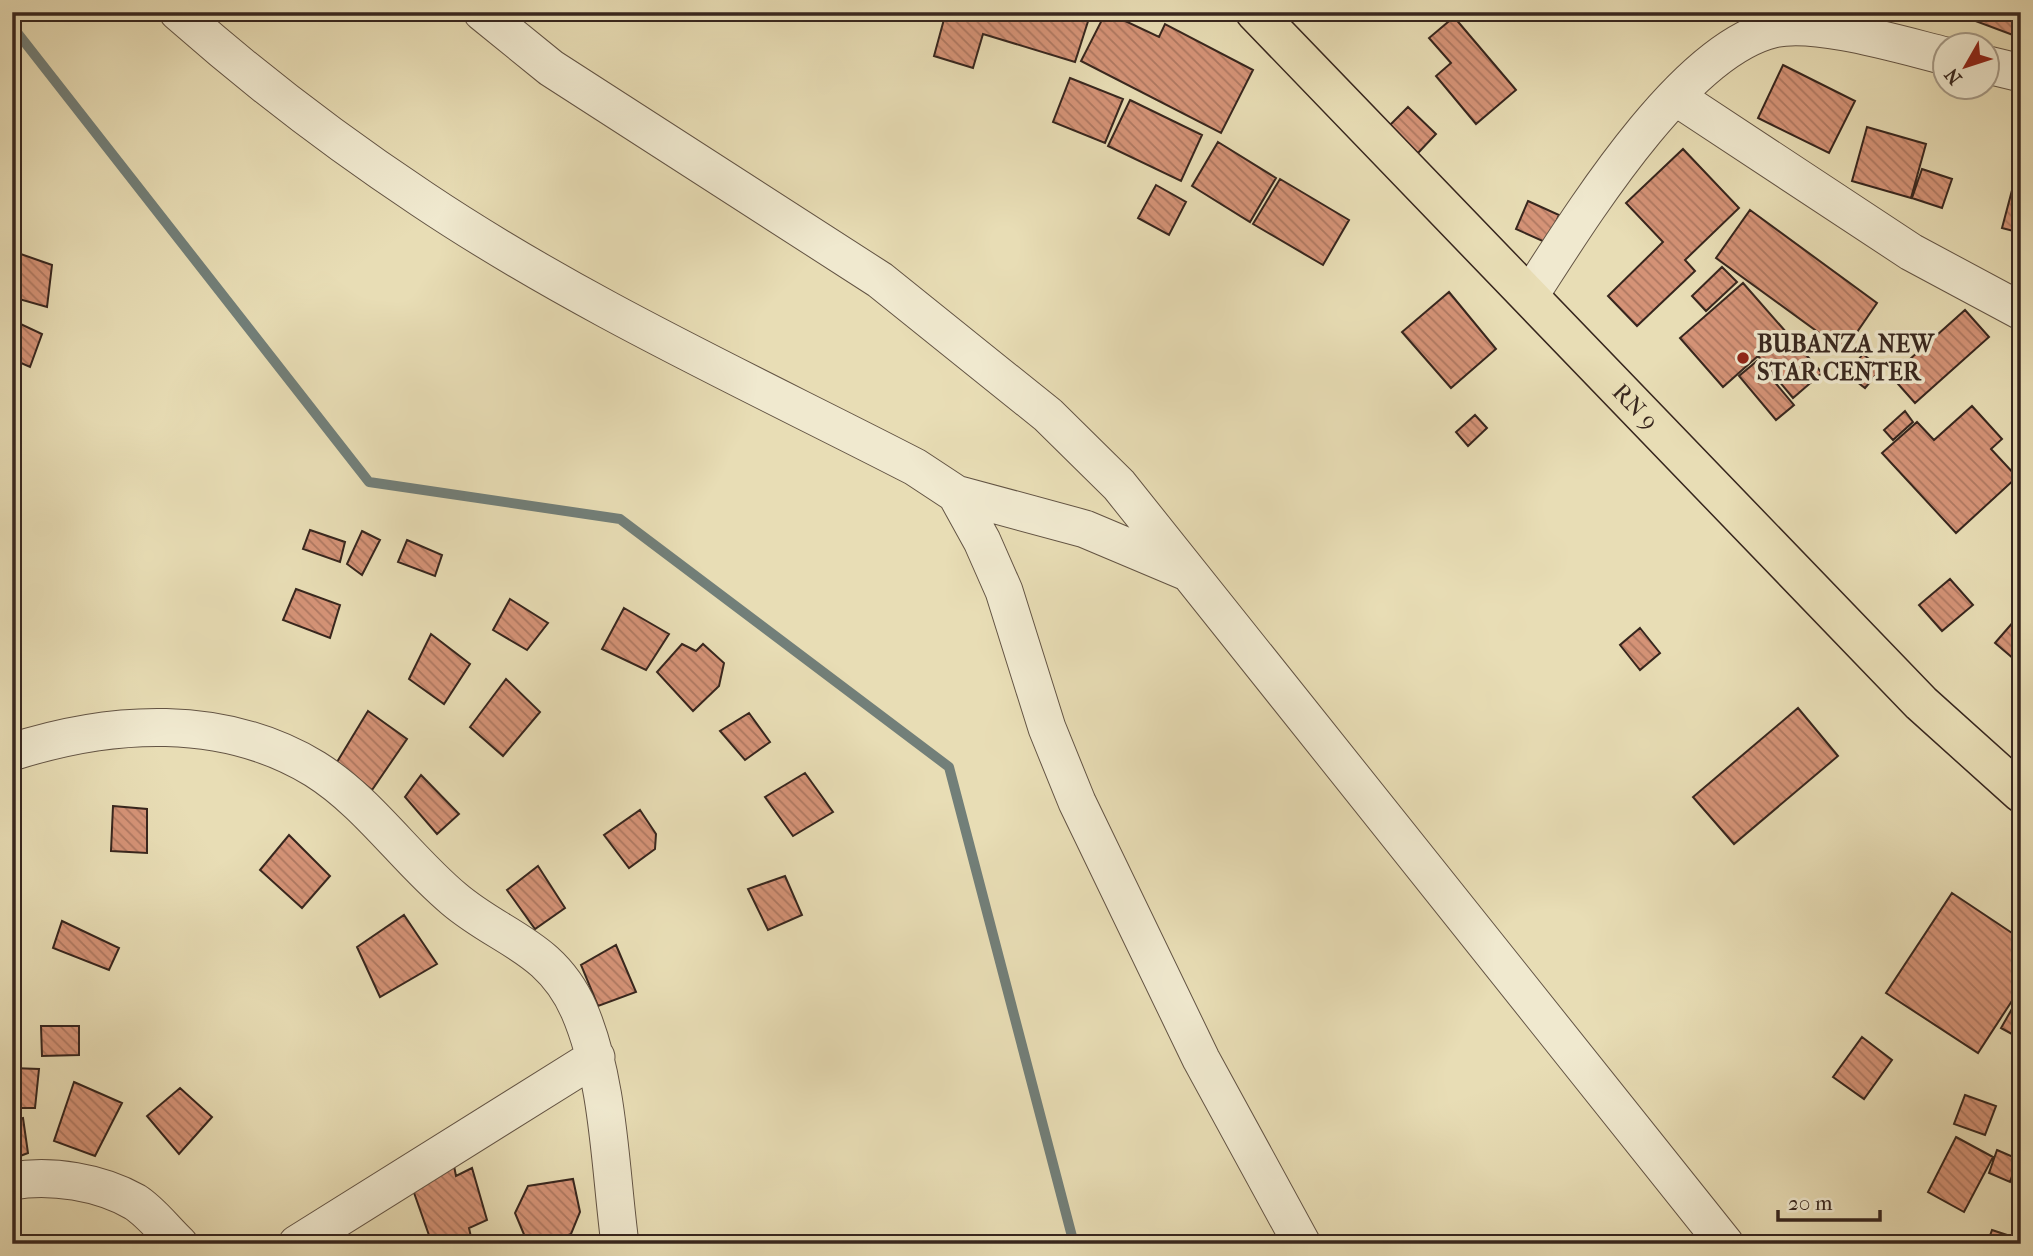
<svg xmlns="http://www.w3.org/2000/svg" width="2033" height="1256" viewBox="0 0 2033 1256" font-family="'IM FELL French Canon',serif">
  <defs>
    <pattern id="building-back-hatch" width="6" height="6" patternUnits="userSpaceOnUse" patternTransform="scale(1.75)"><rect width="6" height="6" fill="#d59377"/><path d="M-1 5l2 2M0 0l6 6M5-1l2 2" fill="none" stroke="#ae7861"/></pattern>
  </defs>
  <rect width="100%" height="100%" fill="#e8ddb5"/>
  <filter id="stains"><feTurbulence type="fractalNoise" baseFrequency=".00286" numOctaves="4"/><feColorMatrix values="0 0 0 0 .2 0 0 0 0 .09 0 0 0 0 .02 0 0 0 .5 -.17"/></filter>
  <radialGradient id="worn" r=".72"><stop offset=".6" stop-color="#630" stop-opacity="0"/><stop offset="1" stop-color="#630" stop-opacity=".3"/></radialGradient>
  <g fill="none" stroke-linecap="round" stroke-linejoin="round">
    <!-- stream -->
    <path stroke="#727f79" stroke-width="10" d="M 12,26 L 369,482 L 620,519 L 949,767 L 1074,1244"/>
  </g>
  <!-- building -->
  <path fill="url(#building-back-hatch)" stroke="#37261e" stroke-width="2" d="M 946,12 L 1091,12 L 1075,62 L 983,34 L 973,68 L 934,56 Z
    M 1106,12 L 1159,37 L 1165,24 L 1253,70 L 1221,133 L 1081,61 Z
    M 1973,12 L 2021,12 L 2021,38 L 1970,19 Z
    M 1454,17 L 1516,90 L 1476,124 L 1436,76 L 1451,63 L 1429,38 Z
    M 1783,65 L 1855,101 L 1829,153 L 1758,118 Z
    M 1070,78 L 1123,99 L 1105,143 L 1053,122 Z
    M 1130,100 L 1202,135 L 1181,181 L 1108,146 Z
    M 1408,107 L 1436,134 L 1417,154 L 1389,126 Z
    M 1867,127 L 1926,144 L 1911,198 L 1852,181 Z
    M 1218,142 L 1276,178 L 1250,222 L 1192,186 Z
    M 1683,149 L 1739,208 L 1685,260 L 1695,271 L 1637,326 L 1608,296 L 1663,242 L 1626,203 Z
    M 1922,169 L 1952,179 L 1942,208 L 1912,198 Z
    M 1280,179 L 1349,220 L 1323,265 L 1253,224 Z
    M 2015,179 L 2021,180 L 2021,233 L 2002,228 Z
    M 1156,185 L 1186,202 L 1169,235 L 1138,218 Z
    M 1528,201 L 1559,215 L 1547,243 L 1516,229 Z
    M 1750,210 L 1877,303 L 1844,351 L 1716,258 Z
    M 15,252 L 52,265 L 47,307 L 12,297 Z
    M 1722,267 L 1737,282 L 1706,311 L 1692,296 Z
    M 1743,283 L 1822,373 L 1793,398 L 1758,356 L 1723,387 L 1680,338 Z
    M 1449,292 L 1496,349 L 1451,388 L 1402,332 Z
    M 1965,310 L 1989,337 L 1915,403 L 1891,376 Z
    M 12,320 L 42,334 L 30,367 L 12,359 Z
    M 1863,354 L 1881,369 L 1865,388 L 1847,374 Z
    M 1757,361 L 1794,405 L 1776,420 L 1739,376 Z
    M 1972,406 L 2002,439 L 1991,449 L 2017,477 L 1956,533 L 1882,453 L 1917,422 L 1934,440 Z
    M 1905,411 L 1913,422 L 1893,440 L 1884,430 Z
    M 1475,415 L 1487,428 L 1468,446 L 1456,432 Z
    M 310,530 L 345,542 L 340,562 L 303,549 Z
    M 362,531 L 380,540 L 362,575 L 347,564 Z
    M 407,540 L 442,555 L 435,576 L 398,562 Z
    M 1950,579 L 1973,605 L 1942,631 L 1919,605 Z
    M 296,589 L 340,605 L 330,638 L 283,620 Z
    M 510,599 L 548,623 L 527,650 L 493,630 Z
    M 624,608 L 669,634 L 646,670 L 602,649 Z
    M 2021,613 L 2021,665 L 1995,643 Z
    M 1640,628 L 1660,653 L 1640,670 L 1620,645 Z
    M 431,634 L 470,664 L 444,704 L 409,679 Z
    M 682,644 L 696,651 L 703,644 L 724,663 L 719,686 L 693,711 L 657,672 Z
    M 506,679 L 540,712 L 503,756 L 470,727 Z
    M 1798,708 L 1838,756 L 1734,844 L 1693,797 Z
    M 368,711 L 407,739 L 372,790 L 337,762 Z
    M 749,713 L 770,742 L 745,760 L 720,731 Z
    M 805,773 L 833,812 L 793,836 L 765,797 Z
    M 421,775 L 459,814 L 437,834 L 405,797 Z
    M 113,806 L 147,809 L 147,853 L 111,851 Z
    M 640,810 L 656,834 L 655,849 L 629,868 L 604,835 Z
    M 289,835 L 330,876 L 302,908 L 260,870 Z
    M 538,866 L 565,908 L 535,929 L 507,890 Z
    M 785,876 L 802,915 L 768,930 L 748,889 Z
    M 1952,893 L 2021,939 L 2021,987 L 1978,1053 L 1886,993 Z
    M 404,915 L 437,964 L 380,997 L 357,947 Z
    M 62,921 L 119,948 L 109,970 L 53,948 Z
    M 616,945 L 636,992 L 598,1006 L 581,965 Z
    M 2021,993 L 2021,1039 L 2001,1028 Z
    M 41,1026 L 79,1026 L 79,1055 L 42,1056 Z
    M 1862,1037 L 1892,1060 L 1864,1099 L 1833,1077 Z
    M 12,1068 L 39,1069 L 35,1108 L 12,1108 Z
    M 74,1082 L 122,1103 L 95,1156 L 54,1141 Z
    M 180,1088 L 212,1117 L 179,1154 L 147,1116 Z
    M 1965,1095 L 1996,1106 L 1985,1135 L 1954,1124 Z
    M 23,1118 L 28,1153 L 12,1159 L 12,1121 Z
    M 1956,1137 L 1993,1157 L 1964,1212 L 1928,1192 Z
    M 1997,1150 L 2018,1159 L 2010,1182 L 1989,1173 Z
    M 454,1166 L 456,1176 L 472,1168 L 487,1220 L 469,1228 L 471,1237 L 430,1238 L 412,1187 Z
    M 573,1179 L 580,1212 L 571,1234 L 544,1244 L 528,1244 L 515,1213 L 528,1186 Z
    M 1992,1230 L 2007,1235 L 2004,1244 L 1987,1244 Z"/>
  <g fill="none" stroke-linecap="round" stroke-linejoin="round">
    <!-- minor casing -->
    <g stroke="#635444" stroke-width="39">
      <path id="minor" d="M 178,12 C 255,80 336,142 422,199 C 577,303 750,382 915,467 L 956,494 L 982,541 L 1004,591 L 1047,728 L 1077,802 L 1201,1059 L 1302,1244
        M 482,12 L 551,68 L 880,280 L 1048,415 L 1119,485 L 1725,1244
        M 1988,65 L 2021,73
        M 1676,97 L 1911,252 L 2021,311
        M 1530,295 C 1580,218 1682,51 1773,29 C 1816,19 1901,45 1946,56
        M 956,494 L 1085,529 L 1187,572
        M 12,752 C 111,720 223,713 315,769 C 368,802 406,859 454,899 C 501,939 551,946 579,1010 C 609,1079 610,1168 620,1244
        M 12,1181 C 51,1174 100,1182 135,1202 C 151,1212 165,1231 179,1244
        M 297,1244 L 596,1057"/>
    </g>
    <!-- major casing -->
    <g stroke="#37261e" stroke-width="41">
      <g id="major">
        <path id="s1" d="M 1255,12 L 1921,703 L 2021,793"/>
      </g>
    </g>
    <!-- minor -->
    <use href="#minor" stroke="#f0e9cf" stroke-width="37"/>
    <!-- major -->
    <use href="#major" stroke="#e8ddb5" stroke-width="38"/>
  </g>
  <!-- markers -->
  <circle fill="#8f2418" stroke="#f0e9cf" stroke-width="2.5" cx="1743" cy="358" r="7"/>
  <g text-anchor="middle" stroke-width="7" stroke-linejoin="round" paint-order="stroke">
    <!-- poi labels -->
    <g font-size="24" font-weight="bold" fill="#37261e" stroke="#f0e9cf" text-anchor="start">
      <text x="1757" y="352">BUBANZA NEW<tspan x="1757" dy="28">STAR CENTER</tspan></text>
    </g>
    <!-- street labels -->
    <g font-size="24" fill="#37261e" stroke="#f0e9cf">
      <text dy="8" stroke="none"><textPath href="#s1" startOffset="548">RN 9</textPath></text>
    </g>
  </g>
  <!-- margin -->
  <rect width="2033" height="1256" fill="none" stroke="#e8ddb5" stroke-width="42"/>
  <rect x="14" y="14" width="2005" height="1228" fill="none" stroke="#37261e" stroke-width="3.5"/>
  <rect x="21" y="21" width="1991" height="1214" fill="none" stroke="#37261e" stroke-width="2"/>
  <!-- north arrow -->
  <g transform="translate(1966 66) rotate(231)"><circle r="33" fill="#f0e9cf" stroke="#a69b88" stroke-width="2"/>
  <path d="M0-5L12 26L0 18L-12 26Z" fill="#8f2418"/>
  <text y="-10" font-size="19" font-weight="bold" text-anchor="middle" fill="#37261e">N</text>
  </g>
  <!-- scale -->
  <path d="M1778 1210v10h102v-10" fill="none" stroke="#37261e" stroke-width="3.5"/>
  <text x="1788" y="1210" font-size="21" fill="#37261e" stroke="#f0e9cf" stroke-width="5" paint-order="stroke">20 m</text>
  <rect width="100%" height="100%" filter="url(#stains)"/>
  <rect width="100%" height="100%" fill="url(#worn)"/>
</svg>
